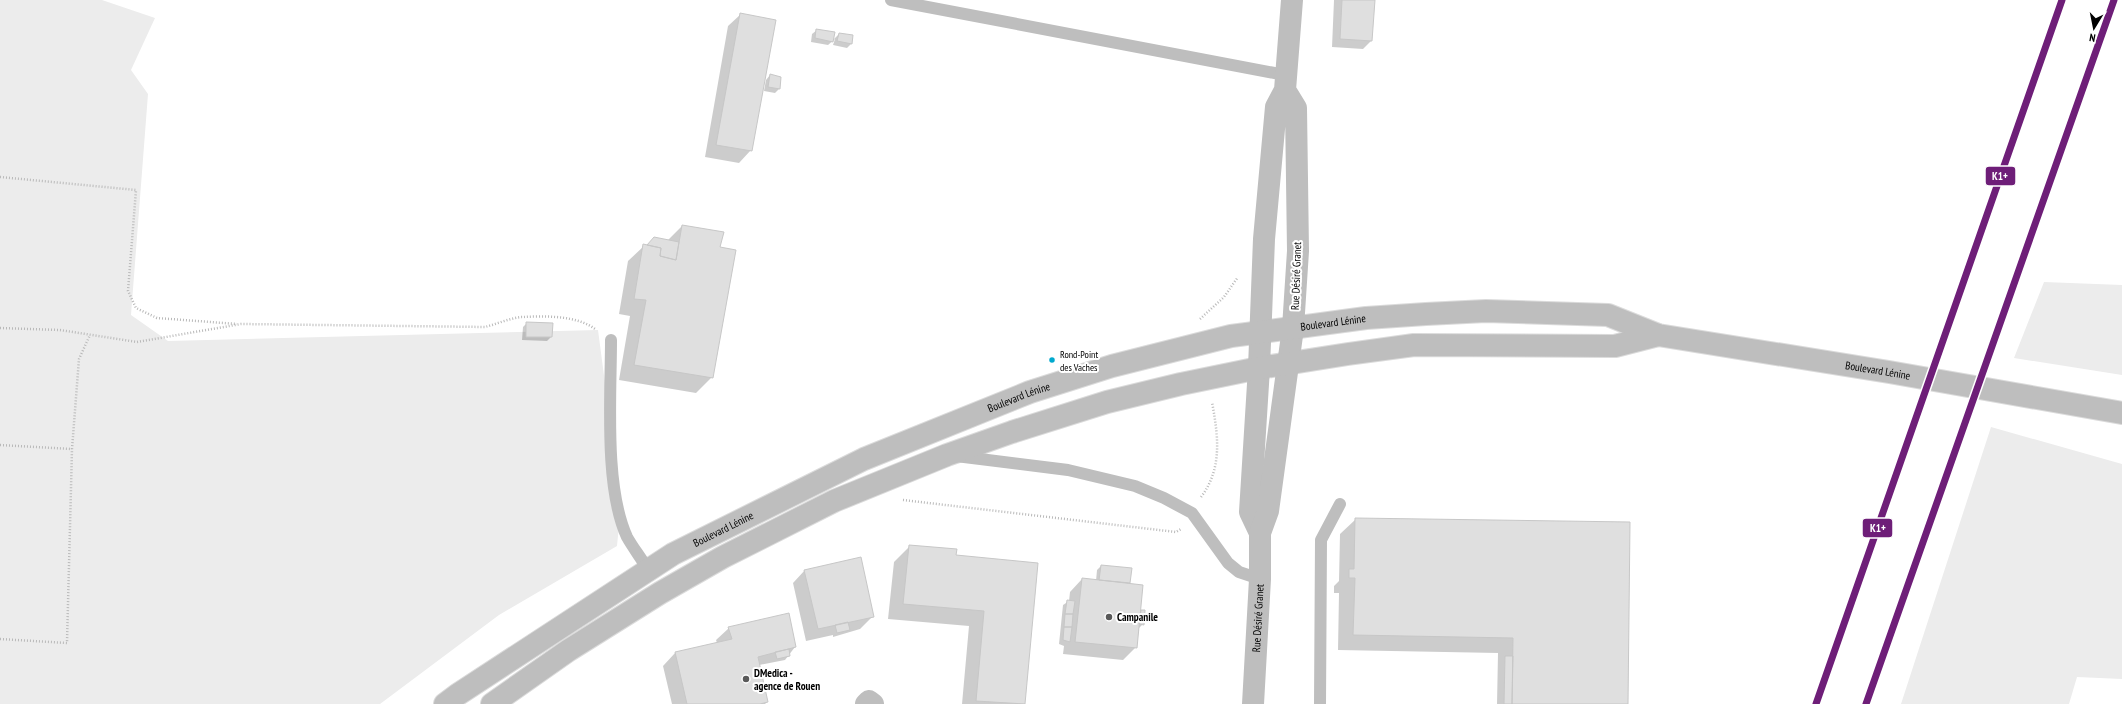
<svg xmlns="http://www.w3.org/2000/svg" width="2122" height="704" viewBox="0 0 2122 704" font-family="'PT Sans Narrow',sans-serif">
  <rect width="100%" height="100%" fill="#fff"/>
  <!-- green -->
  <path fill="#ececec" d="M 0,0 L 102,0 L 155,18 L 131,70 L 148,94 L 131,315 L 168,341 L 598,330 L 621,505 L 617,546 L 499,615 L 380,704 L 0,704 Z
    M 2044,282 L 2122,285 L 2122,375 L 2014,358 Z
    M 1991,427 L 2122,464 L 2122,679 L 2077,677 L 2069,704 L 1901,704 Z"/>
  <!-- shadow -->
  <path fill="#0003" d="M 1334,0 L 1374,0 L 1371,41 L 1363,49 L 1332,47 Z
    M 741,14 L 751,150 L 739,163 L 705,157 L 728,26 Z
    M 817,30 L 833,40 L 839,34 L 851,44 L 847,48 L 833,45 L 835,39 L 828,45 L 811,42 L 812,34 Z
    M 770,75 L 780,78 L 779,89 L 775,93 L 764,91 L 766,80 Z
    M 682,226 L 719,248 L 712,377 L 696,393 L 619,380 L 630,316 L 619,314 L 628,261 L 644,246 L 667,241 Z
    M 527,323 L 552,324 L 551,337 L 547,341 L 522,340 L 523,327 Z
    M 1356,519 L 1627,704 L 1497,704 L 1498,653 L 1338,650 L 1339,593 L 1334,593 L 1334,586 L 1339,581 L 1340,534 Z
    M 910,546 L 955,556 L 1037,564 L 1024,704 L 962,704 L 969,626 L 888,619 L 894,562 Z
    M 1101,566 L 1129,583 L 1128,584 L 1139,613 L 1141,611 L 1143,624 L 1139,628 L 1136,647 L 1123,660 L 1063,654 L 1064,646 L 1059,644 L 1063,605 L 1069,601 L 1070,592 L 1082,579 L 1096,581 L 1097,570 Z
    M 805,570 L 873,616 L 860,629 L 833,637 L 833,635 L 806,641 L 793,583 Z
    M 729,628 L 795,647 L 785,660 L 759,665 L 767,702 L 765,704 L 672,704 L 663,666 L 675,653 L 717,643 L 716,640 Z"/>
  <!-- building -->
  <path fill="#dfdfdf" stroke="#c7c7c7" d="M 1342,0 L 1375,0 L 1372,41 L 1340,39 Z
    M 740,13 L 776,20 L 752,151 L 716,145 Z
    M 816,29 L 835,32 L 833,42 L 815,38 Z
    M 839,33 L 853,35 L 852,44 L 837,41 Z
    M 770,74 L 781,77 L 780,89 L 768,87 Z
    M 682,225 L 724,232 L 720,247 L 736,250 L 713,378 L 634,365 L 646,300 L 634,299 L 643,244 L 661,248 L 660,256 L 676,260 Z
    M 654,237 L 679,242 L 676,260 L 660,256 L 661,248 L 647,245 Z
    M 526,322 L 553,323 L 552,337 L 526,337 Z
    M 1355,518 L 1630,522 L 1628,704 L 1512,704 L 1513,638 L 1353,635 L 1355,578 L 1349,578 L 1349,569 L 1354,569 Z
    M 909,545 L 957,549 L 956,555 L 1038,563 L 1025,704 L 976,701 L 984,611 L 903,604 Z
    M 861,557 L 874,617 L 818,629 L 804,570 Z
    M 1101,565 L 1132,568 L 1130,583 L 1099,580 Z
    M 1082,578 L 1143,585 L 1137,648 L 1075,642 Z
    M 1067,600 L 1075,601 L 1073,614 L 1065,614 Z
    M 1141,610 L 1145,610 L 1144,625 L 1139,624 Z
    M 789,613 L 796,647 L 758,657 L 768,702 L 760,704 L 687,704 L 675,652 L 732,639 L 728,627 Z
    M 1065,614 L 1073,614 L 1072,627 L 1064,627 Z
    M 848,622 L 850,630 L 837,633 L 835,625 Z
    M 1064,627 L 1072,627 L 1070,642 L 1063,640 Z
    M 789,649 L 790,656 L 777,659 L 775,652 Z
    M 1505,656 L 1513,656 L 1512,704 L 1504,704 Z"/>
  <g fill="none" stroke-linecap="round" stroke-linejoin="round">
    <!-- primary casing -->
    <g stroke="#dbdbdb" stroke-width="24">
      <g id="primary">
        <path id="s2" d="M 445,704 L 457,695 L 673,554 L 864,459 L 1030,392 L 1112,366 L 1231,336 L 1366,318 L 1426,314 L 1486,311 L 1608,315 L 1658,335 L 1889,372 L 2122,413"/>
        <path d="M 492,704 L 569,650 L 660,593 L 723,557 L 834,501 L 947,455 L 1012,432 L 1107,402 L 1181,384 L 1259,368 L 1348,354 L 1414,345 L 1615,346 L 1658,335"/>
      </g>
    </g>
    <!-- path -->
    <path stroke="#b9b9b9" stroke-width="2.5" stroke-dasharray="1 2" stroke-linecap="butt" d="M 0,177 L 136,190 L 128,291 L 136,308 L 157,318 L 237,324
      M 1200,319 L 1224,297 L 1238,277
      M 0,328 L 60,330 L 137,342 L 241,324 L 485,327 C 497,324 510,318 522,317 C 545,316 576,315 595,329
      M 0,445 L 72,449
      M 1201,497 C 1223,468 1218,435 1212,402
      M 903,500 L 1176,532 L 1181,529
      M 0,639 L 67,643 L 72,449 L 79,359 L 90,335"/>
    <!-- service -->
    <path stroke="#bebebe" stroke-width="12" d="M 891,0 L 1285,75
      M 611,340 C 611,396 604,487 627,537 C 633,548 642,559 648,570
      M 956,456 L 1068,470 L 1135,486 L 1164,498 L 1192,513 L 1228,563 L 1239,572 L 1260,579
      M 1320,704 L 1321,540 L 1340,504"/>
    <!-- minor -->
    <g stroke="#bebebe" stroke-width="22">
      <path d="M 1259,368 L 1250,512 L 1260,533"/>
      <path d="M 866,704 L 869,701 L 873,704"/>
      <path id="s1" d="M 1253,704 L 1260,579 L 1260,533 L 1268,511 L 1293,328"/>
    </g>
    <!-- tertiary -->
    <path stroke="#bebebe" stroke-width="22" d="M 1285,90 L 1296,108 L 1298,251 L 1293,328
      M 1259,368 L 1264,239 L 1276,107 L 1285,90 L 1292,0"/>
    <!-- primary -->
    <use href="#primary" stroke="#bebebe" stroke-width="22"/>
    <!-- rail-1 casing -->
    <g stroke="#fff" stroke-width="10">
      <path id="rail-1" d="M 1816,704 L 2062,0
        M 1866,704 L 2114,0"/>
    </g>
    <!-- rail-1 -->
    <use href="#rail-1" stroke="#6e1e78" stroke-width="7"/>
  </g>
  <!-- markers -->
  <circle fill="#00a9ce" stroke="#fff" stroke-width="1.5" cx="1052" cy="360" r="3.5"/>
  <g fill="#595959" stroke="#fff" stroke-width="1.5">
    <circle cx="1109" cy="617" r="4"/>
    <circle cx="746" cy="679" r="4"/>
  </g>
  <g text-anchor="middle" stroke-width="4" stroke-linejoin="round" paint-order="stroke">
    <!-- bus labels -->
    <g font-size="10" fill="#000" stroke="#fff" text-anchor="start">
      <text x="1060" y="358">Rond-Point<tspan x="1060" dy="13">des Vaches</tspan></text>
    </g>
    <!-- street labels -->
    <g font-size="11" fill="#000" stroke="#fff">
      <text transform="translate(1296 276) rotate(-88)" y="4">Rue Désiré Granet</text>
      <text dy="4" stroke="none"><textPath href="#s2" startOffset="977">Boulevard Lénine</textPath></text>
      <text dy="4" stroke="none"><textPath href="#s2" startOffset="1529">Boulevard Lénine</textPath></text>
      <text dy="4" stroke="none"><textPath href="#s2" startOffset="653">Boulevard Lénine</textPath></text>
      <text dy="4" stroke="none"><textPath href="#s2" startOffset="329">Boulevard Lénine</textPath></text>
      <text dy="4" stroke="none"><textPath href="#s1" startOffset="86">Rue Désiré Granet</textPath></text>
    </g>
    <!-- poi labels -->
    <g font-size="11" font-weight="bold" fill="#000" stroke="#fff" text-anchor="start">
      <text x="1117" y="621">Campanile</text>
      <text x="754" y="677">DMedica -<tspan x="754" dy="13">agence de Rouen</tspan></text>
    </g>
  </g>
  <g stroke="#fff" stroke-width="1.5">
    <rect x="1985" y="166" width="31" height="20" rx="4" fill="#6e1e78"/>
    <rect x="1862" y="518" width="31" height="20" rx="4" fill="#6e1e78"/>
  </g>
  <g font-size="11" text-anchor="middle" font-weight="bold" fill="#fff">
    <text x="2000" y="180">K1+</text>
    <text x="1878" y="532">K1+</text>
  </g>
  <!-- north arrow -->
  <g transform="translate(2094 28) rotate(190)" stroke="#ffffff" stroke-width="3" paint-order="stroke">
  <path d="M0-3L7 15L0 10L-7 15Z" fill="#000000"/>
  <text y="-6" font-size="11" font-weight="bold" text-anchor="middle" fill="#000000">N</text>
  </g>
</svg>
